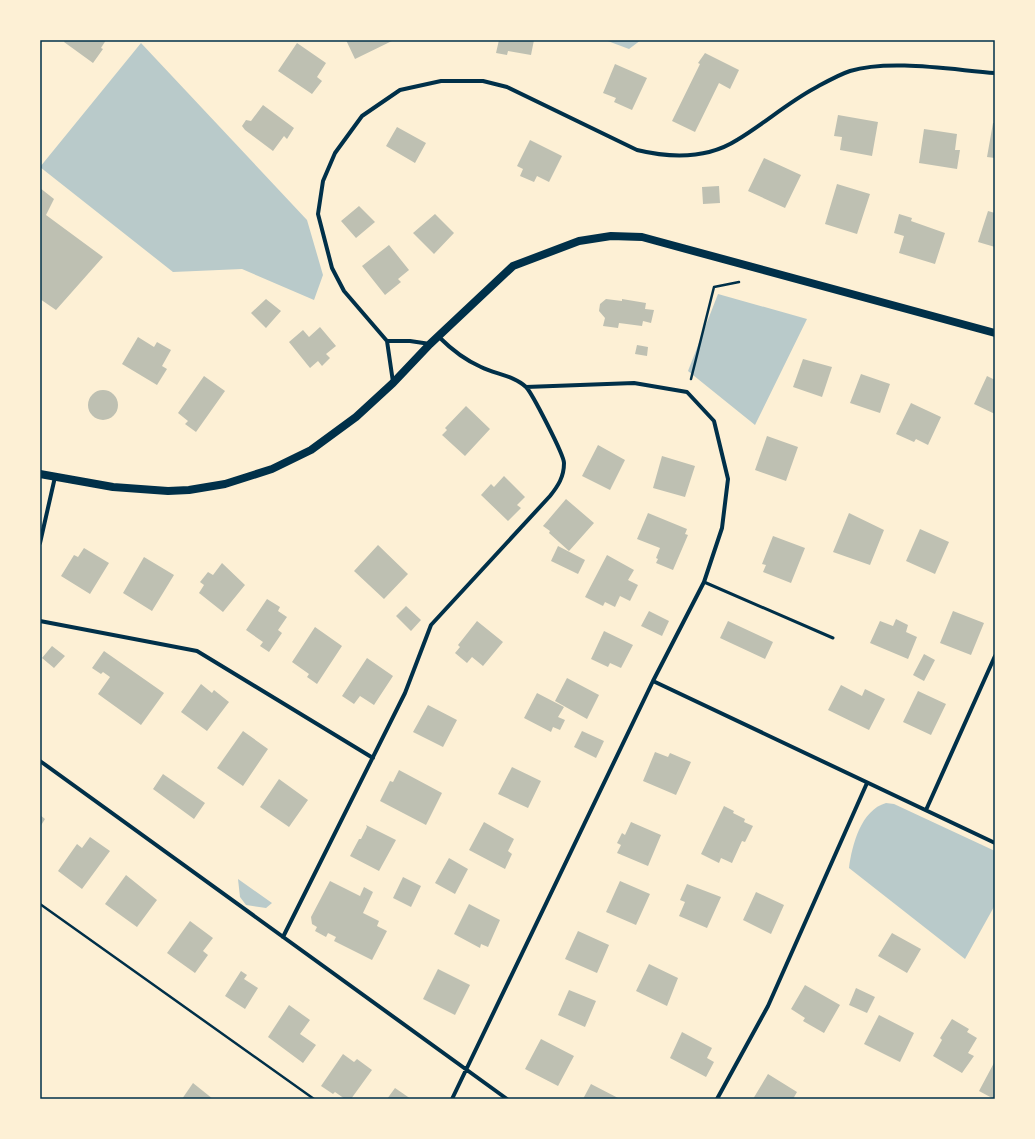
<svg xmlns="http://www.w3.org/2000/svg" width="1035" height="1139" viewBox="0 0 1035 1139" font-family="'Open Sans',sans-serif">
  <rect width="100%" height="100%" fill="#fdf0d5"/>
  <!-- green -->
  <path fill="#b9caca" d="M 605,40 L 641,40 L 629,49 Z
    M 141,43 L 307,220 L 323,275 L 314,300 L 242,269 L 173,272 L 40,167 Z
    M 718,294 L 807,319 L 755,425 L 688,371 Z
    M 886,803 L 894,804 L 995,851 L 995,905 L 965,959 L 849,868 C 852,845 861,810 886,803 Z
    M 238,879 L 272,903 L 266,908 L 246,905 L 240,897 Z"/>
  <!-- building -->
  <path fill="#bec0b2" d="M 65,40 L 106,40 L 101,48 L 103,49 L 93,63 L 64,42 Z
    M 346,40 L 394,40 L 355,59 Z
    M 499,40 L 534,40 L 531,55 L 508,51 L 507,55 L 496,53 Z
    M 297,43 L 326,63 L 317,77 L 322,81 L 312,94 L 278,71 Z
    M 705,53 L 739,70 L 730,89 L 719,83 L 695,132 L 672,121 L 700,64 L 698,63 Z
    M 615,64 L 647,78 L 632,110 L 614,102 L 616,98 L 603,93 Z
    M 263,105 L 294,128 L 287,139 L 284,136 L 273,151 L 245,130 L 242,126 L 246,120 L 251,121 Z
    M 838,115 L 878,122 L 872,156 L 840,150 L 842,137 L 834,136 Z
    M 993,123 L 995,123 L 995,158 L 987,157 Z
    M 397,127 L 426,143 L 415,163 L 386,146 Z
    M 924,129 L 957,134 L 955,150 L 960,150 L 957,169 L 919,163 Z
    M 530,140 L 562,156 L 549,182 L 537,176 L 534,182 L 520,176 L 523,169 L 517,166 Z
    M 764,158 L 801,175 L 785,208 L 748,191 Z
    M 837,184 L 870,194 L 857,234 L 825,224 Z
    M 719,186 L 720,203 L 703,204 L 702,187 Z
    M 40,188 L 54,199 L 46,215 L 103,257 L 56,310 L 40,299 Z
    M 359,206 L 375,222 L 356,238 L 341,221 Z
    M 988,211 L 995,213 L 995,247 L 978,242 Z
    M 435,214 L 454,233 L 434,254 L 413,233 Z
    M 899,214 L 912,218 L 911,221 L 945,233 L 935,264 L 899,253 L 904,236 L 894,233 Z
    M 389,245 L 409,270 L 398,279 L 401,282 L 385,295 L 362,266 Z
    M 266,299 L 281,311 L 266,328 L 251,313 Z
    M 606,299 L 622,301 L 622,299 L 646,303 L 645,309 L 654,310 L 651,323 L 643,321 L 642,326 L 619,323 L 618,328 L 603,326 L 605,318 L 599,311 L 600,304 Z
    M 320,327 L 336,346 L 326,354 L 330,358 L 322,366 L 318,361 L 310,368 L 289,342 L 303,330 L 309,337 Z
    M 138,337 L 154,347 L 157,342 L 171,350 L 162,366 L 167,369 L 157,385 L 122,364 Z
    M 637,345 L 648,347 L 647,356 L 635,354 Z
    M 803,359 L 832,367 L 822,397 L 793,387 Z
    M 861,374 L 890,384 L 880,413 L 850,403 Z
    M 204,376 L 225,391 L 196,432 L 185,424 L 188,421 L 178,413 Z
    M 987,376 L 995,380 L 995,414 L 974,404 Z
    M88 405a15 15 0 1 1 30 0a15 15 0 1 1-30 0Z
    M 911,403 L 941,417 L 928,445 L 916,439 L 914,442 L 896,434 Z
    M 466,406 L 490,429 L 465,456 L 442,435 L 447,430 L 445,428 Z
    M 767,436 L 798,447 L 786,481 L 755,470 Z
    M 598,445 L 625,460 L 610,490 L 582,476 Z
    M 662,456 L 695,466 L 685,497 L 653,488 Z
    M 504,476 L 525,497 L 517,505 L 521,508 L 508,521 L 481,495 L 491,484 L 494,487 Z
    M 566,499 L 594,523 L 569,551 L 549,533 L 550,531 L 543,526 Z
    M 648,513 L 687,529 L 685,534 L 688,535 L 673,570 L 656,563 L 658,559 L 656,558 L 660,548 L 637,539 Z
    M 849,513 L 884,530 L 870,565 L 833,552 Z
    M 920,529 L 949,542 L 935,574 L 906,561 Z
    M 773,536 L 805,548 L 791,583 L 763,572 L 766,565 L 762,564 Z
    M 378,545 L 408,574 L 384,599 L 354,571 Z
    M 558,546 L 585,560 L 578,574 L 551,561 Z
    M 84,548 L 109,563 L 90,594 L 61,576 L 74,555 L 78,557 Z
    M 607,555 L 634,570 L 628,580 L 638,585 L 630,601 L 620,596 L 615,607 L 605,602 L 603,606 L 585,597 Z
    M 144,557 L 174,575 L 152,611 L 123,593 Z
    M 222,563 L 245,585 L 223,612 L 199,593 L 204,585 L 200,582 L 208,572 L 213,575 Z
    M 267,599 L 280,607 L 278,611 L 287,617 L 278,630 L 282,633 L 269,652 L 260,646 L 263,642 L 246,630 Z
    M 406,606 L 421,620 L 411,631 L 396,616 Z
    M 649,611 L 669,621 L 662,636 L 641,626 Z
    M 953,611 L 984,623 L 971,655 L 940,643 Z
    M 896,619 L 908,625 L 906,632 L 917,637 L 908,659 L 870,643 L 880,621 L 893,626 Z
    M 477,621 L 503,642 L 483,666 L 472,657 L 467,663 L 455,653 L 460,647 L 458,645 Z
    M 728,621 L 773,642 L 765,659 L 720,638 Z
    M 315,627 L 342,646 L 317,684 L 307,677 L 309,674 L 292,662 Z
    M 604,631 L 633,645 L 621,668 L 610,663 L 608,667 L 591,659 Z
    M 52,646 L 65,656 L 54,668 L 42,658 Z
    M 104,651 L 164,693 L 141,725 L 98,694 L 110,677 L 103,672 L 101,674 L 92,668 Z
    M 924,654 L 935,660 L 924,681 L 913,675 Z
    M 367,658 L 393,676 L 374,705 L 360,696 L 354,704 L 342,696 Z
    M 567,678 L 599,695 L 587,719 L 555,701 Z
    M 201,684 L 212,693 L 214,690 L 229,702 L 207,731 L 181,712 Z
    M 841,685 L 862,696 L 865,689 L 885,699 L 869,730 L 828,710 Z
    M 918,691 L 946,704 L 931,735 L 903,722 Z
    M 537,693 L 564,707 L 558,717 L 565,720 L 560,730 L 553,727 L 551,732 L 524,718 Z
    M 428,705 L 457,720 L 443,747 L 413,732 Z
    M 243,731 L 268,749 L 243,786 L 217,768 Z
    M 582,731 L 604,741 L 596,758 L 574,747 Z
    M 655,752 L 668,757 L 670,753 L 691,762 L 676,795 L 643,781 Z
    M 512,767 L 541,781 L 528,808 L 498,794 Z
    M 399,770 L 442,793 L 426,825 L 380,801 L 390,781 L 393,782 Z
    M 163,774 L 205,803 L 194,819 L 153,789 Z
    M 279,779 L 308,800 L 289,827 L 260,807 Z
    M 724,806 L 734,811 L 733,813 L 745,819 L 744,822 L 753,826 L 745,842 L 742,841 L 732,863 L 721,858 L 719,863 L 701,854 Z
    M 40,815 L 45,819 L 40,827 Z
    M 484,822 L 514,839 L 508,851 L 512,854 L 505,869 L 469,850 Z
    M 631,822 L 661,835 L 648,866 L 617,853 L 621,845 L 617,843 L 622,833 L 625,835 Z
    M 366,825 L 396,840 L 379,871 L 350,856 L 359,839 L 361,839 L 367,827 Z
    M 90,837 L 110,851 L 82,889 L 58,871 L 77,844 L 82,848 Z
    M 449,858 L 468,869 L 455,894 L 435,883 Z
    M 126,875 L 157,900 L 137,927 L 105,904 Z
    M 403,877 L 421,886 L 411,907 L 393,898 Z
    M 330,881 L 360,896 L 364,887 L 373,892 L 363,913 L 379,921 L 377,926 L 387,931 L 372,960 L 334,941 L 336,937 L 328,933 L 326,937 L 315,931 L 317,927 L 312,924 L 311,917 Z
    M 620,881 L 650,894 L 636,925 L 606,912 Z
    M 687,884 L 721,897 L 707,928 L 679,916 L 685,902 L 680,900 Z
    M 756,892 L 784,905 L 771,934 L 743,920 Z
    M 469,904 L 500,920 L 488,947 L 481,944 L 480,948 L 454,934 Z
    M 190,921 L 213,938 L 203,951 L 208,955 L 195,973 L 167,953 Z
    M 578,931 L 609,945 L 597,973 L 565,959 Z
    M 892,933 L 921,949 L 907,973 L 878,956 Z
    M 649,964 L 678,978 L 667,1006 L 636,991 Z
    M 438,969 L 470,985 L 455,1015 L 423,999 Z
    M 241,971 L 247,975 L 244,979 L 258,988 L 245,1009 L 225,996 Z
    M 805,985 L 840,1005 L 824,1033 L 803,1021 L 805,1018 L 791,1009 Z
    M 856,988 L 875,997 L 867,1013 L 849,1005 Z
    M 569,990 L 596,1001 L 585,1027 L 558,1015 Z
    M 289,1005 L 310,1020 L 300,1034 L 316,1045 L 303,1063 L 268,1037 Z
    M 879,1015 L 914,1033 L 900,1062 L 864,1044 Z
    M 952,1019 L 969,1029 L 967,1032 L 977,1038 L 968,1053 L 974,1056 L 962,1073 L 933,1056 L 942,1040 L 940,1038 Z
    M 682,1032 L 712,1048 L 707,1058 L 714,1062 L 706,1077 L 670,1058 Z
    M 541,1039 L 574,1056 L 558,1086 L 525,1069 Z
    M 343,1054 L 354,1062 L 357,1059 L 372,1070 L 351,1099 L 345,1099 L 335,1092 L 333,1094 L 321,1086 Z
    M 995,1061 L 995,1099 L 994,1099 L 979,1091 Z
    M 768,1074 L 797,1092 L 793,1099 L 753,1099 Z
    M 193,1083 L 213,1099 L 182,1099 Z
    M 591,1084 L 620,1099 L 583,1099 Z
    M 395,1088 L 411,1099 L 387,1099 Z"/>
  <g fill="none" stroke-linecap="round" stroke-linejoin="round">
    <!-- path -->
    <path stroke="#003049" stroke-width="2.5" d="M 691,379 L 714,287 L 739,282
      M 40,904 L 314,1099"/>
    <!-- service -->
    <path stroke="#003049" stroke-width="3" d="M 704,582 L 833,638"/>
    <!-- minor -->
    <path stroke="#003049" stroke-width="4" d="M 387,341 L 410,341 L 430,344
      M 393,382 L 387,341 L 344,291 L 332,268 L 318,214 L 323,181 L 335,153 L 362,116 L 400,90 L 441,81 L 483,81 L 507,87 L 637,150 C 670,158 707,159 737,140 C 764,124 787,103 815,88 C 826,82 838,75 850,71 C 890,59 953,70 995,73
      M 40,543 L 55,477
      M 40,621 L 197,651 L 373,758
      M 653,681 L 995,843
      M 40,761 L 507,1099
      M 926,810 L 995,656
      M 283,937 L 405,693 L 431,625 L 550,496 C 558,486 564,477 564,463 C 564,455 532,393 526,387 C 515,376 495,374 481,367 C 465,360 452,350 439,337
      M 452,1099 L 653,681 L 704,582 L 722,528 L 728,479 L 714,421 L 687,392 L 634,383 L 526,387
      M 717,1099 L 768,1006 L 867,783"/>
    <!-- secondary -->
    <path stroke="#003049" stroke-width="8" d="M 40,474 L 113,487 L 168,491 L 189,490 L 225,484 L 272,469 L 311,450 L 356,417 L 393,383 L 430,344 L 513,266 L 579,241 L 611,236 L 642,237 L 995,333"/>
  </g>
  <!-- border -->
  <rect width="1035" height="1139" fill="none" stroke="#fdf0d5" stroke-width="82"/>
  <rect x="41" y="41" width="953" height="1057" fill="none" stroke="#003049" stroke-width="1.5"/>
</svg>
